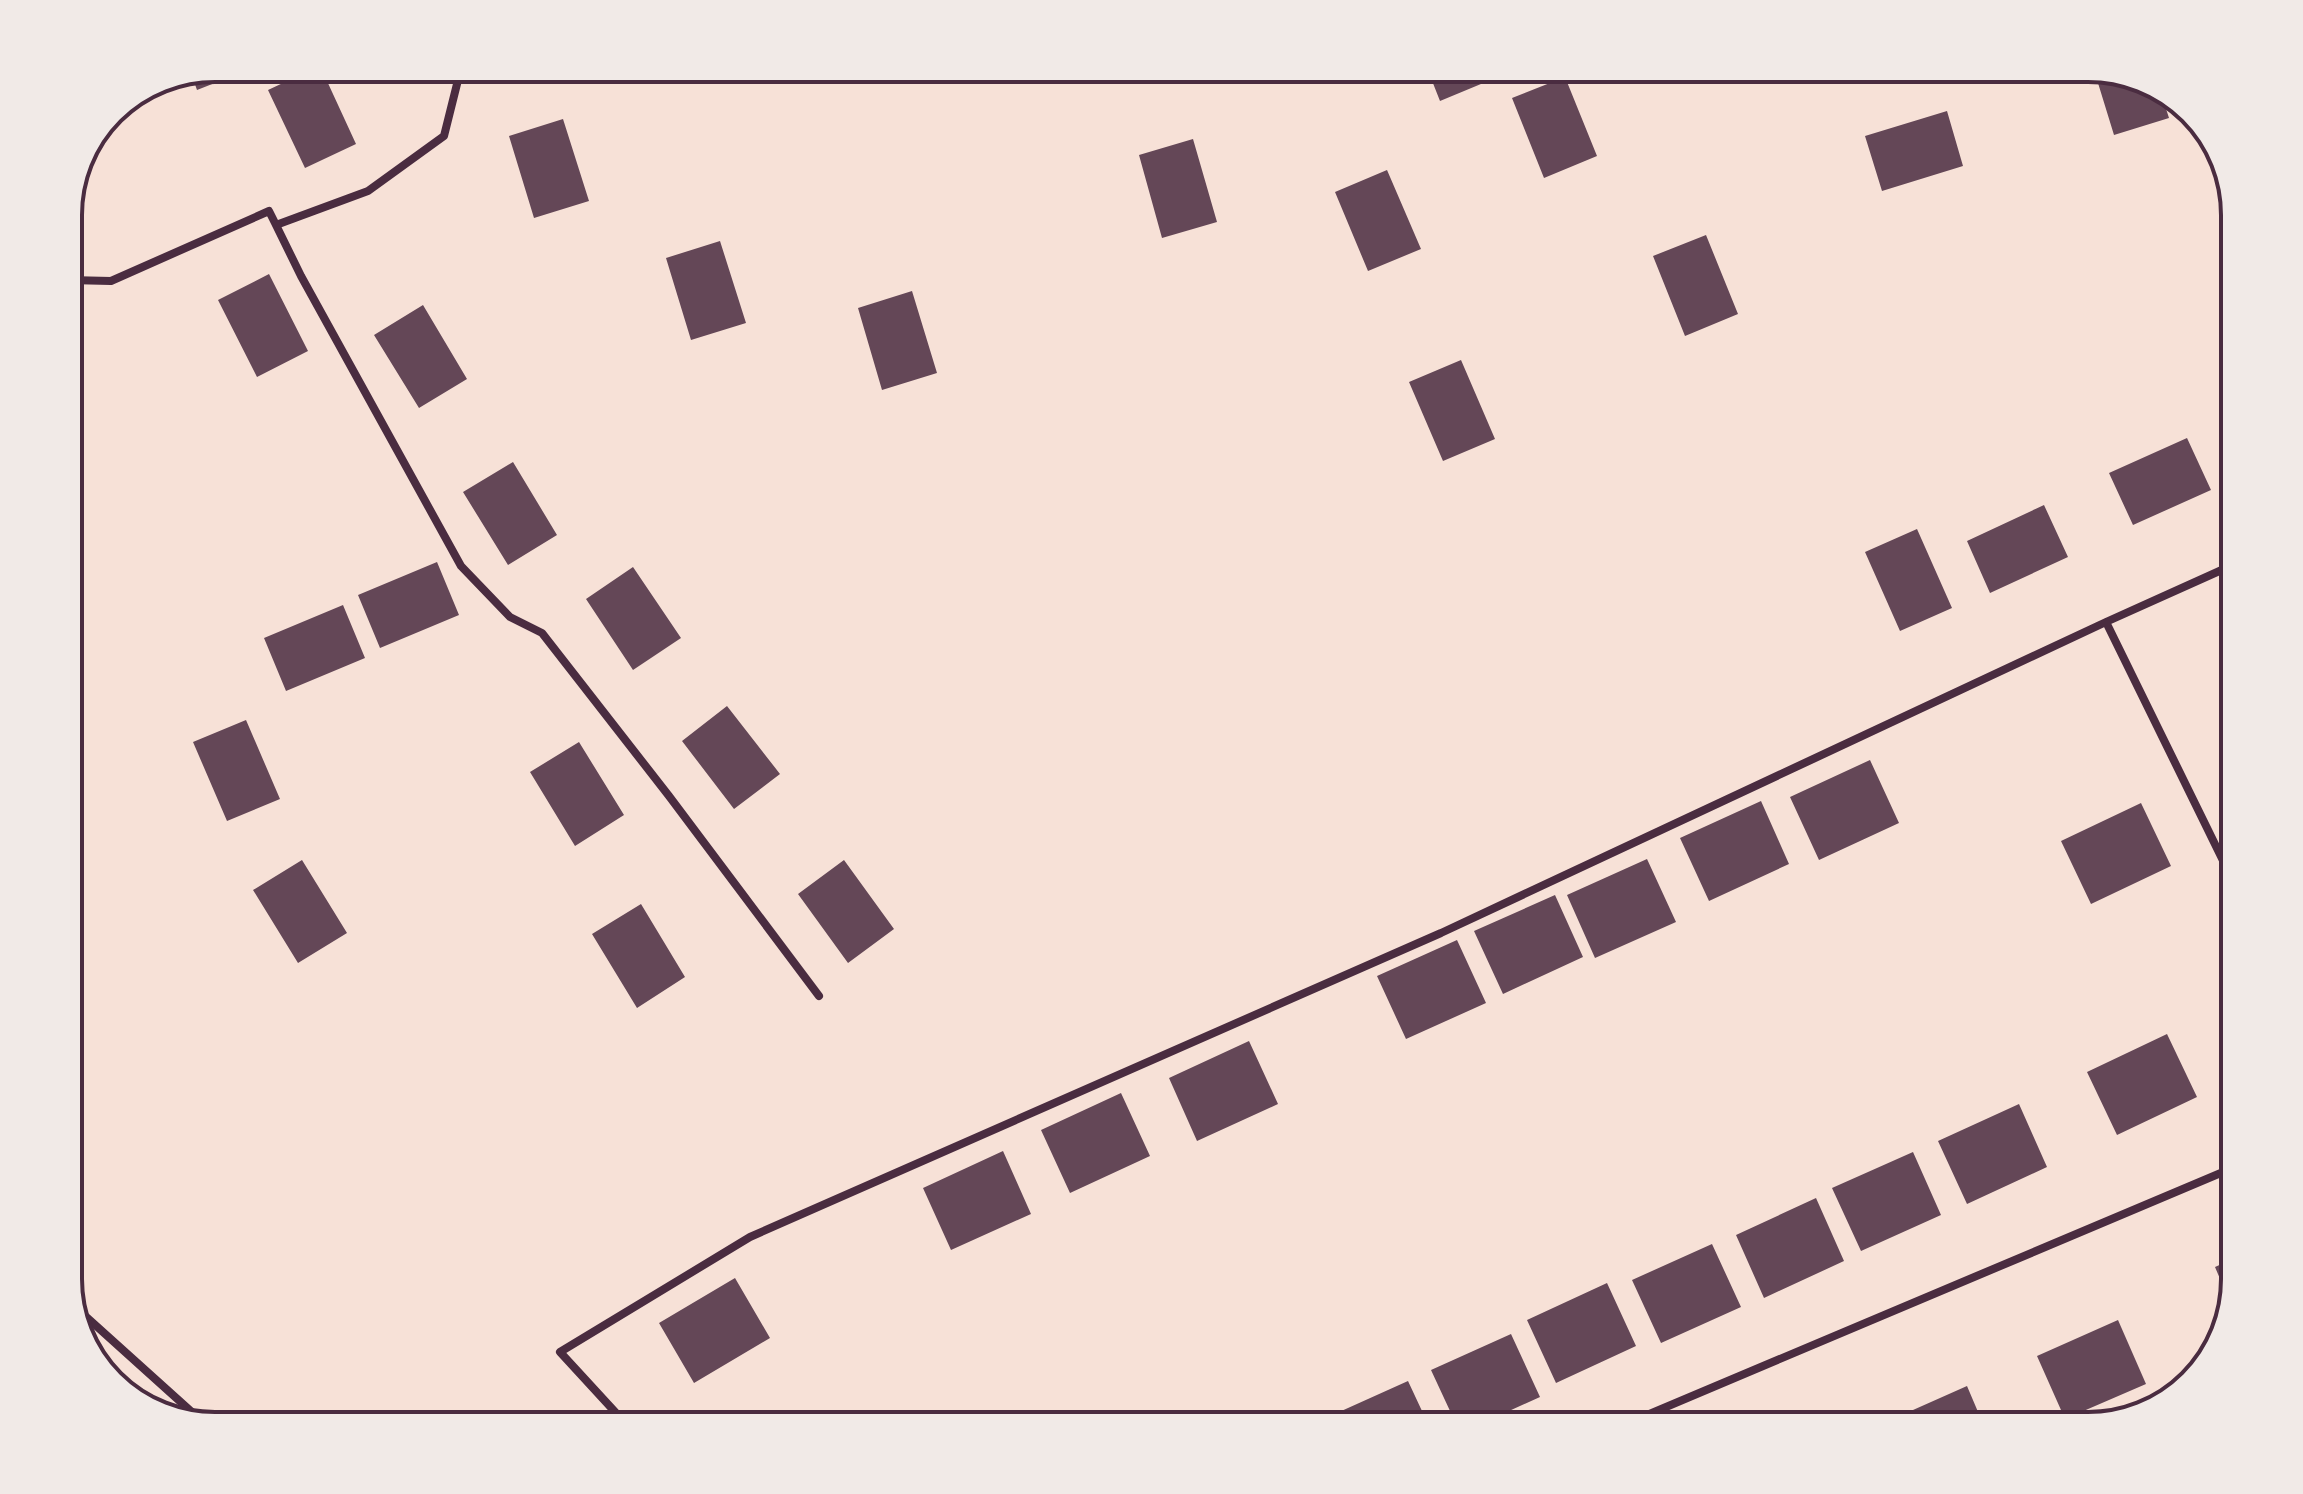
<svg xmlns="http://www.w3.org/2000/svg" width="2303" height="1494" viewBox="0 0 2303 1494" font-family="Mulish,sans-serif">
  <rect width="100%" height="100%" fill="#f7e1d7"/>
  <!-- building -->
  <path fill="#644757" d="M 215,68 L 253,68 L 197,90 L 191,73 Z
    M 315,68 L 321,68 L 356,144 L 305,168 L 268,90 Z
    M 1427,68 L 1489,68 L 1493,79 L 1440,101 Z
    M 2094,70 L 2160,90 L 2169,118 L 2114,135 Z
    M 1565,77 L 1597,156 L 1544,178 L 1512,98 Z
    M 1947,111 L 1963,166 L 1882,191 L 1865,136 Z
    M 563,119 L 589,201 L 534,218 L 509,136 Z
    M 1193,139 L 1217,222 L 1162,238 L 1139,155 Z
    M 1387,170 L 1421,249 L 1368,271 L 1335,192 Z
    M 1706,235 L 1738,314 L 1685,336 L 1653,256 Z
    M 720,241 L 746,323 L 691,340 L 666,258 Z
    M 269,274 L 308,351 L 257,377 L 218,300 Z
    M 912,291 L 937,373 L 882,390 L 858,308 Z
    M 423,305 L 467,379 L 419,408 L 374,335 Z
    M 1461,360 L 1495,439 L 1443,461 L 1409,382 Z
    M 2187,438 L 2211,490 L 2133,525 L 2109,473 Z
    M 513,462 L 557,535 L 508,565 L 463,492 Z
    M 2044,505 L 2068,557 L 1990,593 L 1967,541 Z
    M 1917,529 L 1952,608 L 1900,631 L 1865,552 Z
    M 437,562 L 459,615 L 380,648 L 358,595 Z
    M 633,567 L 681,638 L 633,670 L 586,599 Z
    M 343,605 L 365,658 L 286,691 L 264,638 Z
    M 727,706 L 780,774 L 734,809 L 682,741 Z
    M 246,720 L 280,799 L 227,821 L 193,742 Z
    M 579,742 L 624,815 L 575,846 L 530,772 Z
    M 1870,760 L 1899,823 L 1819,860 L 1790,797 Z
    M 1761,801 L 1789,864 L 1709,901 L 1680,838 Z
    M 2141,803 L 2171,866 L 2091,904 L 2061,841 Z
    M 1647,859 L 1676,922 L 1595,958 L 1567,895 Z
    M 302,860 L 347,933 L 298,963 L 253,890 Z
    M 844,860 L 894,929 L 848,963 L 798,894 Z
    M 1555,895 L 1583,957 L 1503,994 L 1474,931 Z
    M 641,904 L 685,977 L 637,1008 L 592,934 Z
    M 1457,940 L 1486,1003 L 1406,1039 L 1377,976 Z
    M 2167,1034 L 2197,1097 L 2117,1135 L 2087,1072 Z
    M 1249,1041 L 1278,1104 L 1197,1141 L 1169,1078 Z
    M 1121,1093 L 1150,1156 L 1070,1193 L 1041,1130 Z
    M 2019,1104 L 2047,1167 L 1967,1204 L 1938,1141 Z
    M 1003,1151 L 1031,1214 L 951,1250 L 923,1188 Z
    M 1913,1152 L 1941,1215 L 1861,1251 L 1832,1188 Z
    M 1816,1198 L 1844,1261 L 1764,1298 L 1736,1235 Z
    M 1712,1244 L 1741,1307 L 1661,1343 L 1632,1280 Z
    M 2235,1258 L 2235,1279 L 2229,1300 L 2215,1267 Z
    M 735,1278 L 770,1338 L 694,1383 L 659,1323 Z
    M 1607,1283 L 1636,1346 L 1556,1383 L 1527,1320 Z
    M 2118,1320 L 2146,1384 L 2065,1419 L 2037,1356 Z
    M 1511,1334 L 1540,1397 L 1476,1426 L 1457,1426 L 1431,1370 Z
    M 1408,1381 L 1429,1426 L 1333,1426 L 1328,1417 Z
    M 1967,1386 L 1984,1426 L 1888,1426 L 1886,1422 Z"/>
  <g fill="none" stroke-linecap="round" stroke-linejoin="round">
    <!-- minor -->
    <path stroke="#4a2c40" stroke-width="8" d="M 461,68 L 444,136 L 368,191 L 276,225 L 301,276 L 461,566 L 510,617 L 542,633 L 669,796 L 819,996
      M 68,280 L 111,281 L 269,211 L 276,225
      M 2106,622 L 2235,885
      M 73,1305 L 204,1423
      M 628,1426 L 560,1352 L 750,1237 L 1441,933 L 2106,622 L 2235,564
      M 1621,1426 L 2235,1167"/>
  </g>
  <!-- crop -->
  <path d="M0 0H2303V1494H0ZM215 82H2088A133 133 0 0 1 2221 215V1279A133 133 0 0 1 2088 1412H215A133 133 0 0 1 82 1279V215A133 133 0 0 1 215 82Z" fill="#f1eae7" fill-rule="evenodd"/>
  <path fill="none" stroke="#4a2c40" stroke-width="4" d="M215 82H2088A133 133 0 0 1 2221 215V1279A133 133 0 0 1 2088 1412H215A133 133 0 0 1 82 1279V215A133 133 0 0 1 215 82Z"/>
</svg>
